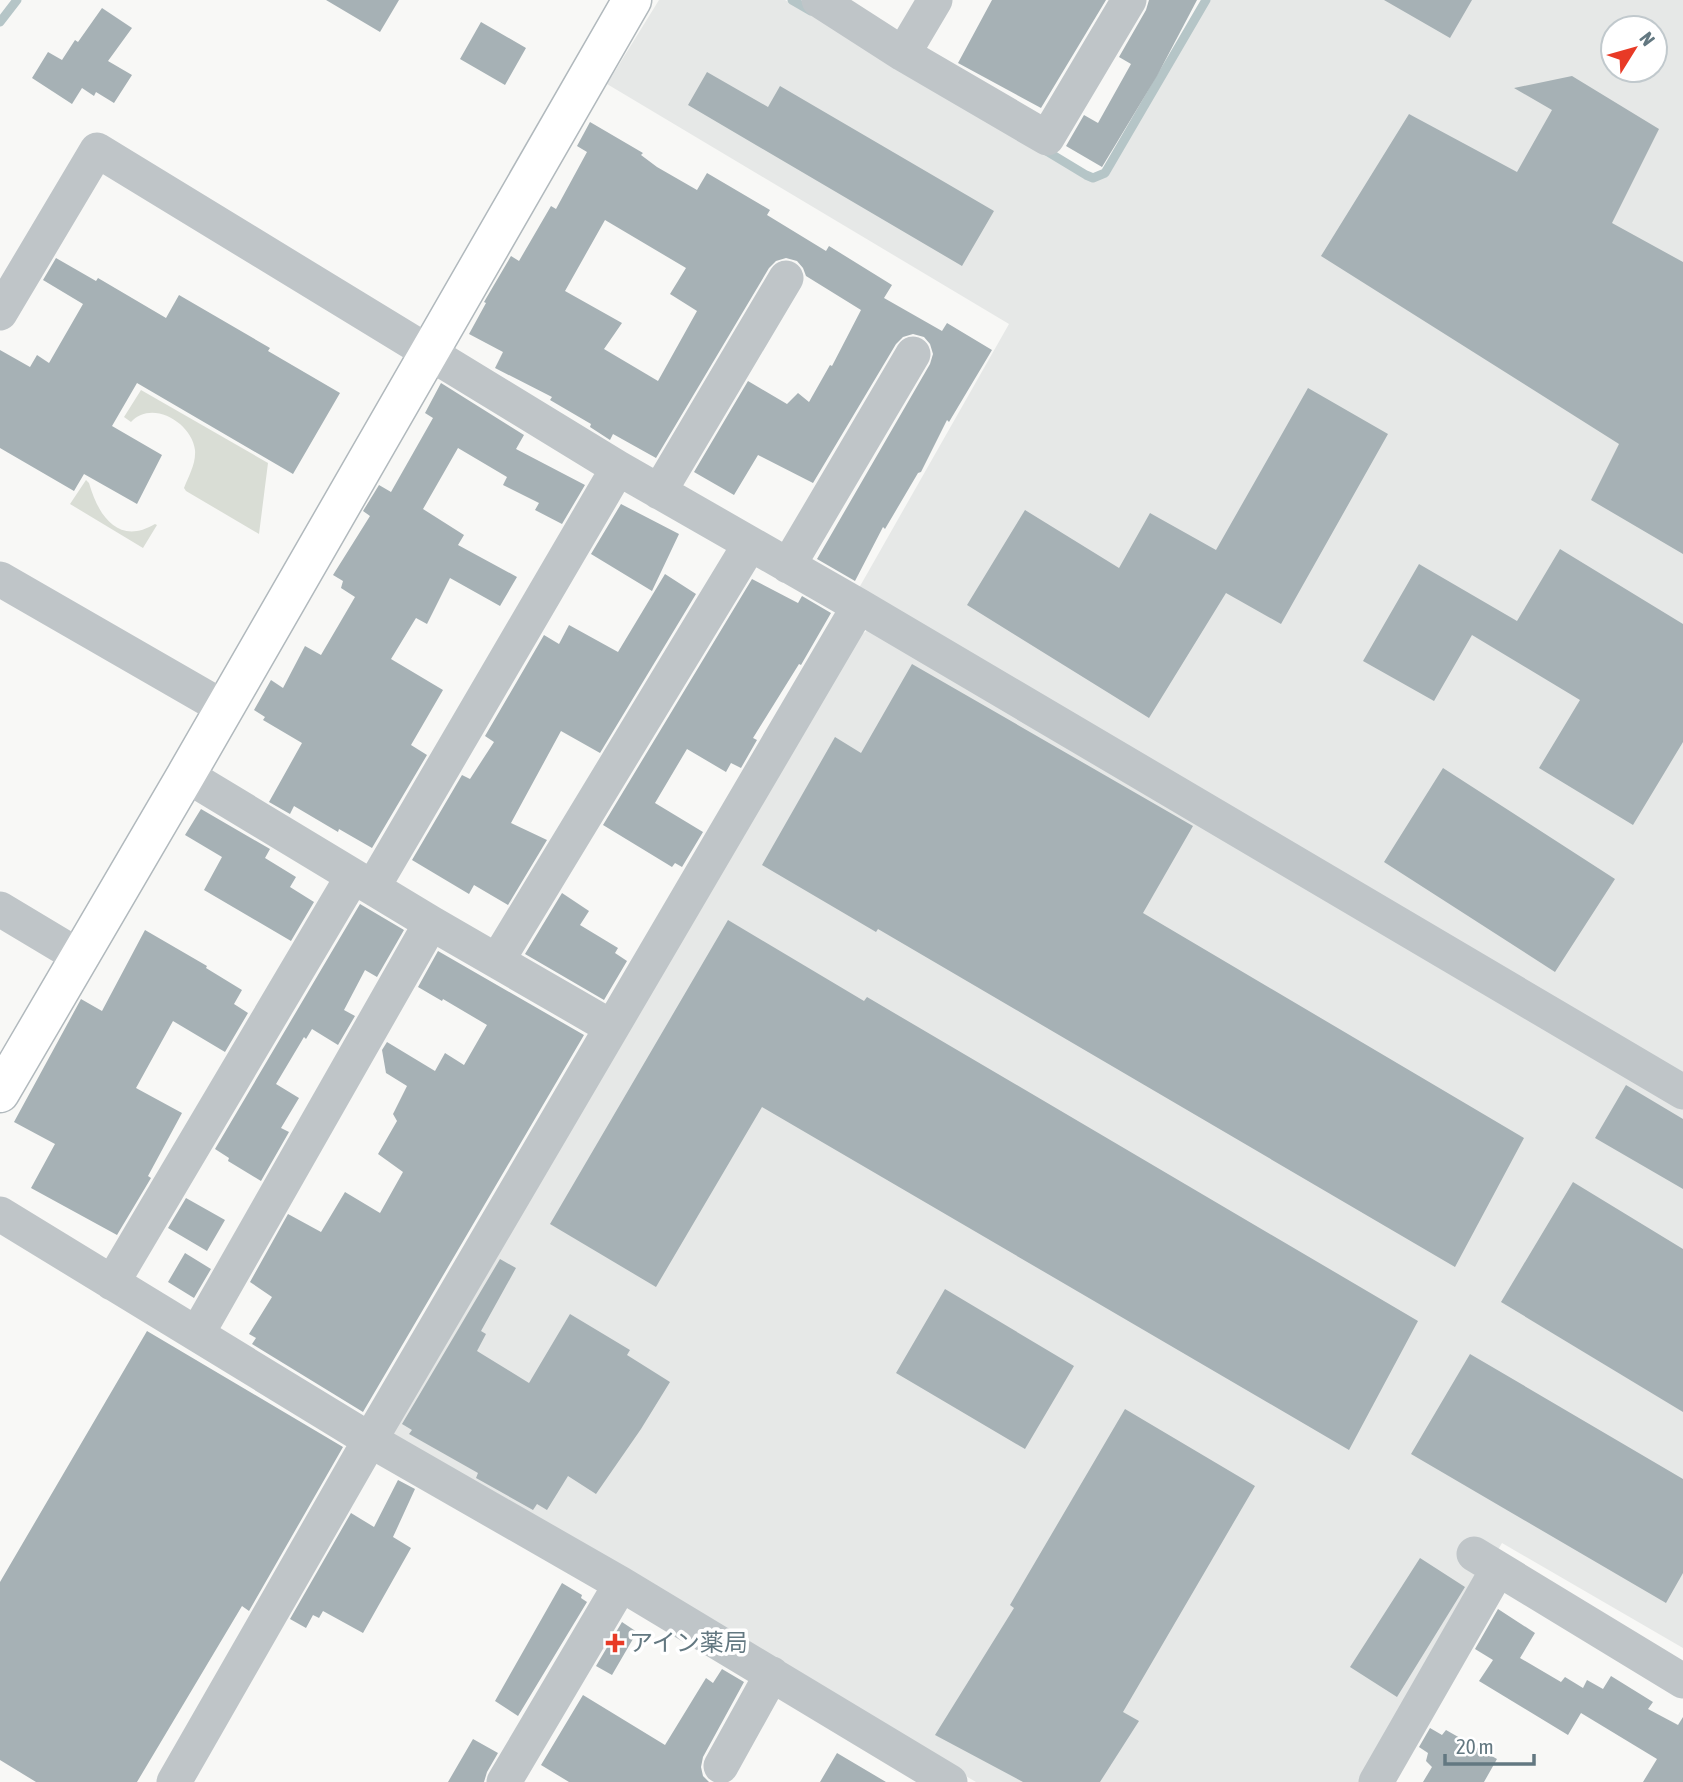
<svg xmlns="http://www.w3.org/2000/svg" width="1683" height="1782" viewBox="0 0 1683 1782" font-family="'Asap Condensed','Noto Sans JP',sans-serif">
  <rect width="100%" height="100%" fill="#f8f8f6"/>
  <!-- built -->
  <path fill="#e6e8e7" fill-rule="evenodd" d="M 659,0 L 785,0 L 1093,181 L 1105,176 L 1208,0 L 1683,0 L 1683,1085 L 855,595 L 1009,324 L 607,84 ZM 1613,28 L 1655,28 L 1655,70 L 1613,70 Z
    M 875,625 L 1683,1104 L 1683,1648 L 1502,1543 L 1365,1782 L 976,1782 L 390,1439 L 841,649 Z"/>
  <!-- green -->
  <path fill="#d9ddd5" d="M 141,390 L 268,463 L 259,534 L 186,491 L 184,488 C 189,475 196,464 195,450 C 192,423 152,399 131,422 L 124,417 Z
    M 86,480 L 89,483 C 98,515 118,546 155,524 L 157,525 L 143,548 L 70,504 Z"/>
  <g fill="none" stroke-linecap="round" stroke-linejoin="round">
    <!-- stream -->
    <path stroke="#b5c5c7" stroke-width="9" d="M 792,0 L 811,11
      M 0,22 L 17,0
      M 1043,149 L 1086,175 L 1093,178 L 1105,173 L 1206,0"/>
  </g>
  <!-- building -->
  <path fill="#a6b1b5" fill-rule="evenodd" d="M 326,0 L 399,0 L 380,32 Z
    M 992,0 L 1106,0 L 1041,108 L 958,63 Z
    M 1149,0 L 1197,0 L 1157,76 L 1102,167 L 1066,146 L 1084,115 L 1098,123 L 1131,64 L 1119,57 L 1146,10 Z
    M 1384,0 L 1472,0 L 1450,38 Z
    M 102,8 L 132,28 L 108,61 L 132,75 L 114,103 L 96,92 L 94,96 L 82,88 L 72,104 L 32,78 L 48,52 L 62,60 L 75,40 L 78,42 Z
    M 481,22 L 526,48 L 505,85 L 460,59 Z
    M 707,72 L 768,107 L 780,86 L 994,211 L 962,266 L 688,105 Z
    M 1572,76 L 1659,129 L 1612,223 L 1683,262 L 1683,554 L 1591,500 L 1619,444 L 1321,256 L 1409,114 L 1517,172 L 1552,110 L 1514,88 Z
    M 590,122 L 643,153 L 641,155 L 657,167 L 697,190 L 707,173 L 770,210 L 767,215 L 826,251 L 829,246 L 892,285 L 884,298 L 942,331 L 947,323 L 992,350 L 949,422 L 947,420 L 921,472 L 918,473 L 885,529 L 883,527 L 855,581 L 817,559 L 930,364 L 933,354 L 930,344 L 924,337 L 913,334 L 903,337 L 896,344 L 813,483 L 758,455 L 734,495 L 694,472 L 748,381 L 787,404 L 798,393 L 809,402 L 830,365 L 832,366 L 861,310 L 806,276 L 803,268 L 797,261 L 786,258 L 776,261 L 769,268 L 656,458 L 613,434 L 610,440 L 590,427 L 591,424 L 550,400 L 552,397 L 495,368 L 503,352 L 469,334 L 486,303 L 484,302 L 511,256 L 519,261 L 551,206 L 556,209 L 587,152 L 577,146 ZM 605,220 L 686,268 L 670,294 L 697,311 L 658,381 L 604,349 L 622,323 L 565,291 Z
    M 56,258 L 96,281 L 98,278 L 166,318 L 179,295 L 270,348 L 268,351 L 340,393 L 293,474 L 137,383 L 112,426 L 162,455 L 137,504 L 84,474 L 74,491 L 0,448 L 0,350 L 30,367 L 37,355 L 49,363 L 83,304 L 43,280 Z
    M 441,383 L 524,435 L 516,449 L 585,485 L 562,524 L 535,510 L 539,503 L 503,485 L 507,477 L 458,448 L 423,509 L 464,535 L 458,545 L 517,577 L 500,606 L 450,578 L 427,624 L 416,618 L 391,659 L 443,690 L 411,745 L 427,755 L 372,848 L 339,829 L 338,832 L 294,806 L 290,814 L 269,802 L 302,743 L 263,720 L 265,717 L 254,710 L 271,680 L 283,688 L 305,646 L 321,655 L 355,597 L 341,588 L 343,581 L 333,575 L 370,516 L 363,511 L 379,485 L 391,492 L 433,418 L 425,413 Z
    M 1308,388 L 1388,434 L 1281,624 L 1226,593 L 1149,718 L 967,605 L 1025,510 L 1119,568 L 1150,513 L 1216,550 Z
    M 621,504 L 679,534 L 652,591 L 591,554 Z
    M 1560,549 L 1683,624 L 1683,742 L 1633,825 L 1539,768 L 1580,700 L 1472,635 L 1434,701 L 1363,661 L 1419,564 L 1517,621 Z
    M 665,574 L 696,594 L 600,753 L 561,731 L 511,823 L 547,840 L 508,905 L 474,885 L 469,894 L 412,860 L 462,775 L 470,779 L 494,742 L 485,736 L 544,635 L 559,644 L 569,625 L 618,652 Z
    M 752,579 L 798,603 L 802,596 L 831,613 L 801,665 L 799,664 L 753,738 L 757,740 L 741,768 L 731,763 L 726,772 L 687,749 L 655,803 L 703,832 L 682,867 L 675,863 L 672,867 L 603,825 Z
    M 912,664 L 1193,826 L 1143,913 L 1524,1138 L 1455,1267 L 878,929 L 876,932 L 762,865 L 835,737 L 861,753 Z
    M 1443,768 L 1615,879 L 1555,972 L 1384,862 Z
    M 201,809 L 270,849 L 265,858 L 296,877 L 290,887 L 314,902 L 291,941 L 204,890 L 222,857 L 185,835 Z
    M 562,893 L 589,911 L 580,925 L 618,948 L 615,953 L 627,961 L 604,1000 L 525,954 Z
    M 360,904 L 404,930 L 377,977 L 365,970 L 344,1010 L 355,1016 L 338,1045 L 312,1029 L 306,1039 L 304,1037 L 276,1084 L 299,1098 L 281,1128 L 289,1132 L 261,1181 L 228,1161 L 229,1158 L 215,1149 Z
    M 728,920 L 864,1001 L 867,997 L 1418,1321 L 1349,1450 L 762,1107 L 656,1287 L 550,1224 Z
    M 145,930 L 207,966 L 206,968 L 242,990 L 234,1004 L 248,1013 L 225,1052 L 173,1021 L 136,1088 L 182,1113 L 148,1176 L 151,1178 L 117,1235 L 31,1188 L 55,1144 L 14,1122 L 81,999 L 102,1011 Z
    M 438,951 L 584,1035 L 363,1412 L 252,1344 L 256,1338 L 249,1334 L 272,1297 L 250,1282 L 288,1214 L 321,1232 L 345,1192 L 380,1213 L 403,1172 L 378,1154 L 397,1121 L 393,1114 L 407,1086 L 386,1073 L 382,1050 L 387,1042 L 435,1071 L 445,1053 L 464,1065 L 487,1025 L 443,999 L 442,1001 L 418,987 Z
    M 1626,1085 L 1683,1119 L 1683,1189 L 1595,1138 Z
    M 1573,1182 L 1683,1249 L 1683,1412 L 1501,1302 Z
    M 186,1198 L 225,1220 L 207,1251 L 168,1228 Z
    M 185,1253 L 211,1269 L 194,1298 L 168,1282 Z
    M 500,1259 L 516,1268 L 481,1331 L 486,1334 L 477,1351 L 529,1383 L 570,1314 L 630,1350 L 627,1355 L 670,1382 L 641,1429 L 596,1494 L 568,1476 L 547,1510 L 537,1504 L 533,1510 L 476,1478 L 478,1473 L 409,1434 L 412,1430 L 402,1424 Z
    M 945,1289 L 1074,1366 L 1025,1449 L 896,1373 Z
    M 147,1331 L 343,1447 L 249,1611 L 242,1606 L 137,1782 L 36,1782 L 0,1760 L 0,1582 Z
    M 1470,1354 L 1683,1479 L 1683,1573 L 1666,1603 L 1411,1454 Z
    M 1125,1409 L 1255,1486 L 1123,1712 L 1139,1721 L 1100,1782 L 1023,1782 L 935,1735 L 1014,1608 L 1010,1605 Z
    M 398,1480 L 415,1489 L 393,1537 L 411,1548 L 363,1633 L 323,1611 L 319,1618 L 313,1615 L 306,1628 L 290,1619 L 351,1513 L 374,1527 Z
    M 1420,1558 L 1465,1587 L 1397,1697 L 1350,1667 Z
    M 562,1583 L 582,1595 L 581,1598 L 587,1602 L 518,1716 L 495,1701 Z
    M 1498,1609 L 1535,1633 L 1520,1658 L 1561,1682 L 1565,1677 L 1583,1688 L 1587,1680 L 1603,1689 L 1611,1676 L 1653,1702 L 1648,1709 L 1678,1725 L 1683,1717 L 1683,1782 L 1643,1782 L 1657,1759 L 1581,1713 L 1568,1735 L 1479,1681 L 1493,1660 L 1475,1649 Z
    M 622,1622 L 637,1632 L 612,1675 L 596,1666 Z
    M 722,1669 L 744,1682 L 703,1757 L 701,1767 L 703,1776 L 709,1782 L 569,1782 L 541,1765 L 583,1695 L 665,1745 L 706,1678 L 713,1683 Z
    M 1430,1728 L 1442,1735 L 1446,1730 L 1497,1759 L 1484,1782 L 1423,1782 L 1432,1767 L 1426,1761 L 1428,1753 L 1419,1747 Z
    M 473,1739 L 498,1753 L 487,1772 L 484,1782 L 448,1782 Z
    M 837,1753 L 886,1782 L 820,1782 Z"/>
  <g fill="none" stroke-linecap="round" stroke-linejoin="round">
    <!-- secondary casing -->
    <g stroke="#b1b9bd" stroke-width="41">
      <path id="secondary" d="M 0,1093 L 186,775 L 632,0"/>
    </g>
    <!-- street -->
    <path stroke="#bfc5c8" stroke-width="35" d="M 819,0 L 903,54 L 1047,138 L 1129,0
      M 903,54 L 935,0
      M 0,313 L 97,150 L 618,468 L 859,606 L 1683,1092
      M 659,492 L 786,278
      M 788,566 L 913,354
      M 0,579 L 224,708
      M 186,775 L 431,923 L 611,1027
      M 373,887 L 618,468
      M 0,909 L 80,957
      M 497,961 L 750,544
      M 0,1214 L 370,1440 L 621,1584 L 950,1782
      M 112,1283 L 353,876
      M 197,1334 L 431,923
      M 1474,1554 L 1683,1681
      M 721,1766 L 772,1674
      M 174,1782 L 370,1440 L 859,606
      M 504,1782 L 621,1584
      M 1376,1782 L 1498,1569"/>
    <!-- secondary -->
    <use href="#secondary" stroke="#fff" stroke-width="38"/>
  </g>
  <!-- markers -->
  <path fill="#e83a26" stroke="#fff" stroke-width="2.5" d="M611.5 1632.5h7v7h7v7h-7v7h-7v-7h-7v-7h7z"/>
  <g text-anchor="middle" stroke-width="7" stroke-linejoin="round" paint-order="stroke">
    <!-- poi labels -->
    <g font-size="24" fill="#637881" stroke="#fff" text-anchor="start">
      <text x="629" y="1651">アイン薬局</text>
    </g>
  </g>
  <!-- north arrow -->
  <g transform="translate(1634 49) rotate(53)"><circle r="33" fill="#ffffff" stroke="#c1c9cd" stroke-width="2"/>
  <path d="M0-5L12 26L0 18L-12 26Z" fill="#e83a26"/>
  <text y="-10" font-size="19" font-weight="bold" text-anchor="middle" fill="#637881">N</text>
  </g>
  <!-- scale -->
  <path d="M1445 1754v10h89v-10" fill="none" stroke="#637881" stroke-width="3.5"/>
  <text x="1456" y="1754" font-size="21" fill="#637881" stroke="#ffffff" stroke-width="5" paint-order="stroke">20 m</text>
</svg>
